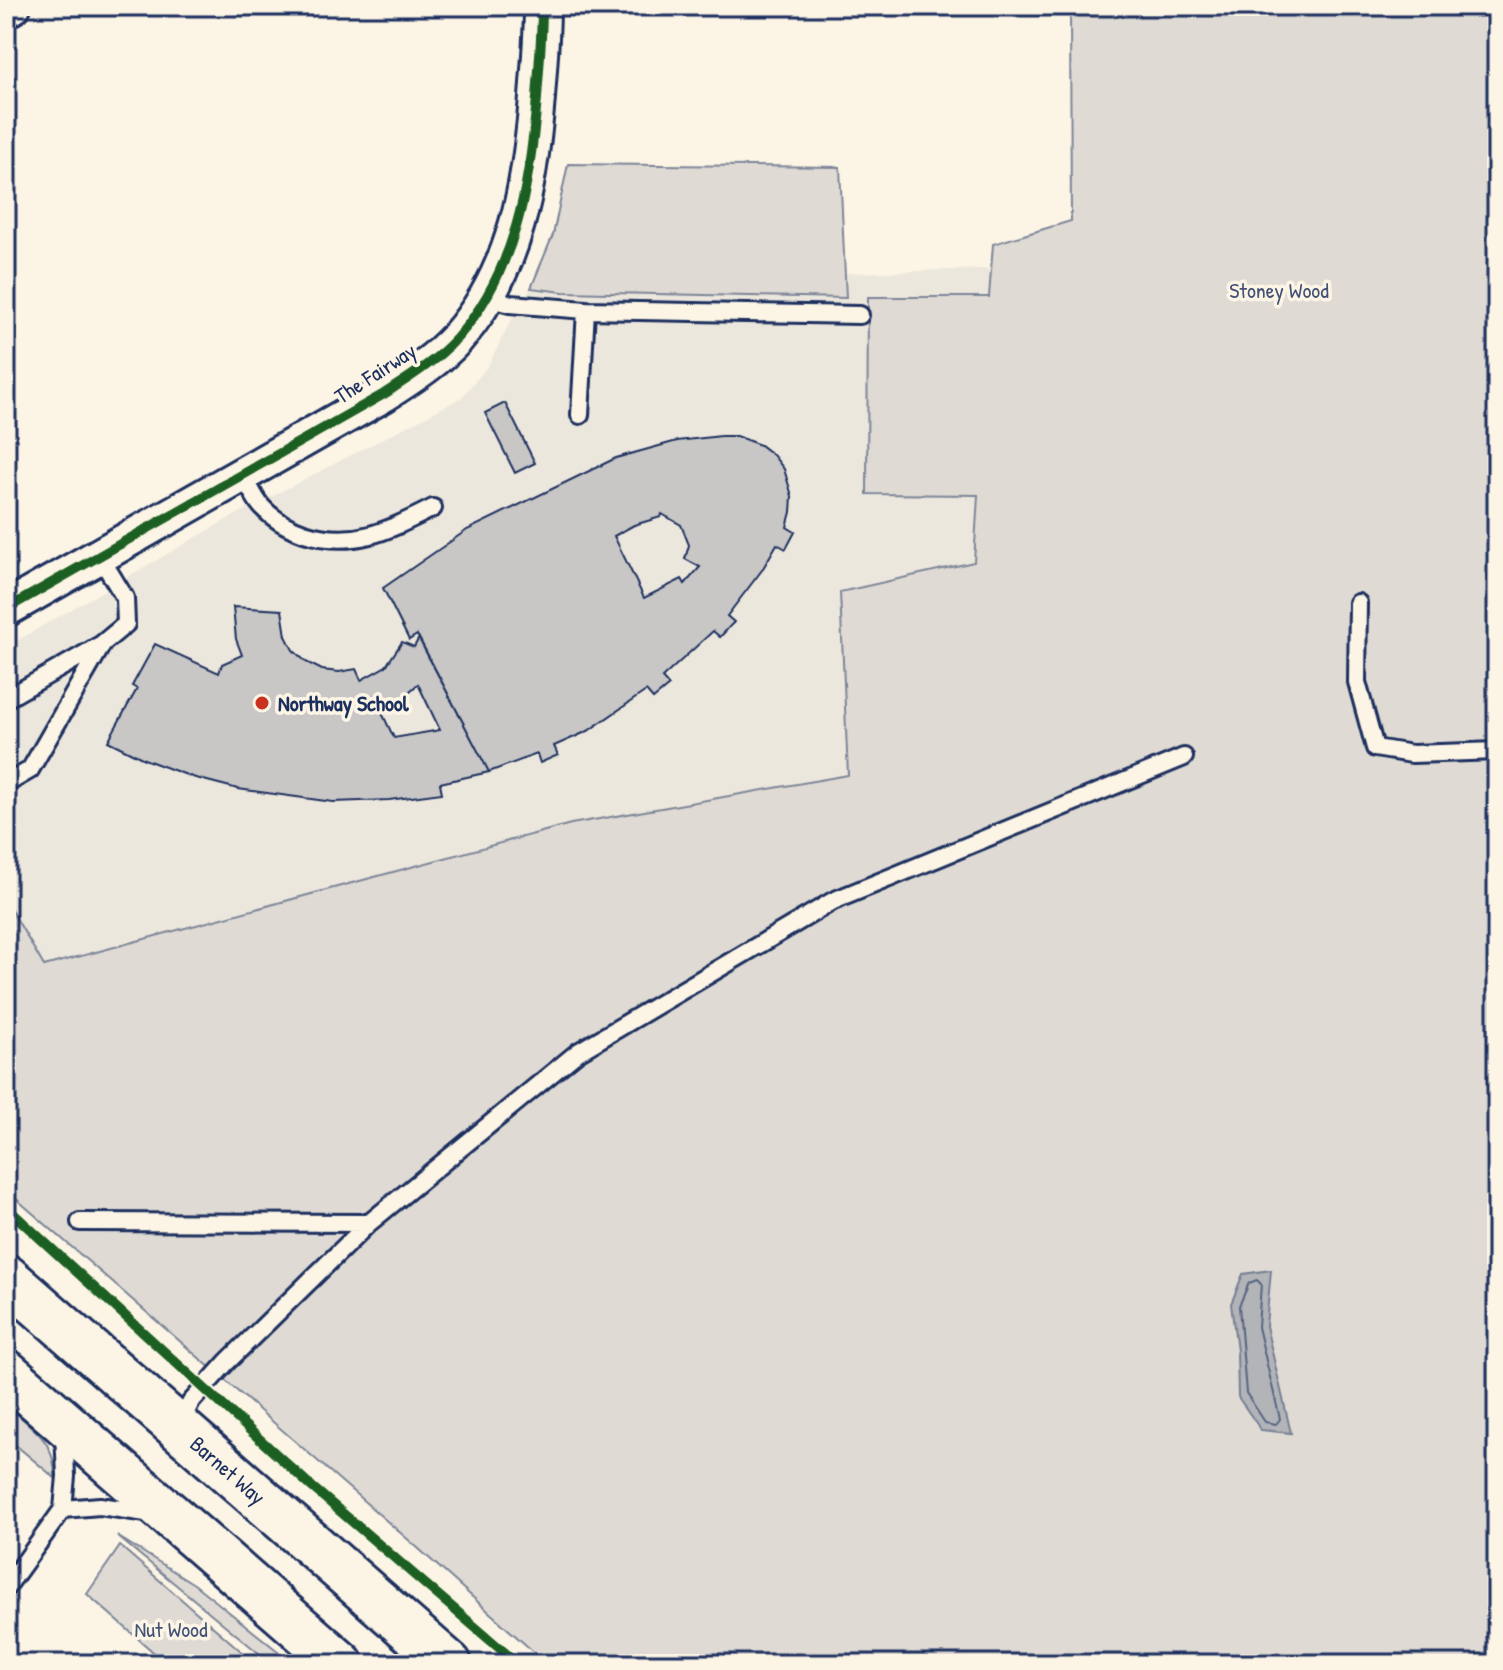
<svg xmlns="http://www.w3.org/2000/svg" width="1503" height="1670" viewBox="0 0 1503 1670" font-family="'Patrick Hand',sans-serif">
  <rect width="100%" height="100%" fill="#fcf5e5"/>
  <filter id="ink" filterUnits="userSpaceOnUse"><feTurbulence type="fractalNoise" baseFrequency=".0125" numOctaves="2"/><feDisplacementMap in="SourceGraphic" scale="16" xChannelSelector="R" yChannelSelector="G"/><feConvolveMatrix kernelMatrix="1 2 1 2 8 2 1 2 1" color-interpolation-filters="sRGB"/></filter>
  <g filter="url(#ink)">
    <!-- built -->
    <path fill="#ece7dc" d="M 1018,268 L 1017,563 L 878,777 L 6,1102 L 6,647 L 226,520 L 461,398 L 488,366 L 509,324 L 531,288 L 563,292 L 846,298 L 845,273 Z"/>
    <!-- green -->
    <path fill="#dfdbd4" stroke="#7d8599" stroke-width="2" d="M 1070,6 L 1497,6 L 1497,1664 L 547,1664 L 419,1549 L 6,1190 L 6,901 L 44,966 L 571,824 L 848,775 L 840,592 L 974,562 L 978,495 L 867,494 L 868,297 L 989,297 L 993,244 L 1071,221 Z
      M 568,164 L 840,167 L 846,298 L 563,292 L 531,288 L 553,235 Z
      M 6,1404 C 33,1430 55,1438 55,1478 L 6,1437 Z
      M 117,1536 L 194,1584 L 294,1664 L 272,1664 Z
      M 120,1546 L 256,1664 L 167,1664 L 87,1594 Z"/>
    <!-- water -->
    <path fill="#b2b4b8" stroke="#767f94" stroke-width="2" d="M 1271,1270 L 1266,1326 L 1291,1433 L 1261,1430 L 1238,1397 L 1237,1351 L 1231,1304 L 1243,1274 Z"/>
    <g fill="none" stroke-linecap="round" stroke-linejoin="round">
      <!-- shore -->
      <path stroke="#576482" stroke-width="2" d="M 1257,1280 L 1261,1284 L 1258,1327 L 1280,1419 L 1276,1424 L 1265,1422 L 1246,1393 L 1239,1306 L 1249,1283 Z"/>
    </g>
    <!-- building -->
    <path fill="#c8c7c6" stroke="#1b2f5e" stroke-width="2" fill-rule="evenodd" d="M 505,403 L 535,463 L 515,473 L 485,413 Z
      M 721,436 L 736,436 L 760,445 L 773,455 L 784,469 L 792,496 L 791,512 L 787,527 L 795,532 L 786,549 L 777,544 L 762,570 L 727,616 L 734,622 L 720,637 L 713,631 L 662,678 L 669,686 L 653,699 L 646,691 L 588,731 L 554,746 L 558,755 L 540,763 L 537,754 L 489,772 L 417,635 L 409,640 L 383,588 L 467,530 L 616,458 L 677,441 ZM 662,514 L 681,525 L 689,545 L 685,559 L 700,567 L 685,584 L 682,579 L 644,598 L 614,536 L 634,525 L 661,517 Z
      M 233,607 L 282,610 L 286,636 L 293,650 L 306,662 L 322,670 L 339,672 L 356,669 L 361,680 L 386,666 L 402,642 L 414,647 L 419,638 L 489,772 L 440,783 L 442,793 L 389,800 L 333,802 L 238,789 L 192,777 L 144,759 L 108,741 L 137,689 L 132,686 L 155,644 L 219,673 L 222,664 L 242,655 L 236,639 ZM 418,684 L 440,730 L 394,738 L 381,711 L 400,700 Z"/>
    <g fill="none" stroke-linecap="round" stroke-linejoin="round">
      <!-- lane casing -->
      <g stroke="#1b2f5e" stroke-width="22">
        <path id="lane" d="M 487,298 L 510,304 L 586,310 L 860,315
          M 580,415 L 586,310
          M 243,475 C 249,485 254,498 262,507 C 273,519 289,528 304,533 C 354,549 389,530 433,508
          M 1358,603 L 1357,682 L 1375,748 L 1412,754 L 1497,751
          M 6,699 L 102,644
          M 6,784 L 30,770 L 103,643 L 126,624 L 125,598 L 99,555
          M 80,1222 L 369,1223 L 578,1052 L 833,901 L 1184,757
          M 179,1425 L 191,1402 L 227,1362 L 369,1223
          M 63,1509 L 100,1506 L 153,1514
          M 6,1588 L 63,1509 L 66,1476 L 64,1432"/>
      </g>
      <!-- street casing -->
      <g stroke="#1b2f5e" stroke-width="40">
        <path id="street" d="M 6,10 L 13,6
          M 6,609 L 384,394 C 410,377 436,361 457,338 C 516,271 530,184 537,98 C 539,67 542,37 542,6"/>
      </g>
      <!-- highway casing -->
      <g stroke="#1b2f5e" stroke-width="50">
        <path id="highway" d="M 6,1277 L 449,1664
          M 6,1372 L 341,1664"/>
      </g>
      <!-- lane -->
      <use href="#lane" stroke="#fcf5e5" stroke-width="16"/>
      <!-- street -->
      <use href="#street" stroke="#fcf5e5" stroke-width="34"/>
      <!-- highway -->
      <use href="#highway" stroke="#fcf5e5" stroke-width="44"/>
      <!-- cycleway casing -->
      <g stroke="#fcf5e5" stroke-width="15">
        <path id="cycleway" d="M 6,609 L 384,394 C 410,377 436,361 457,338 C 516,271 530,184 537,98 C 539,67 542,37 542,6
          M 6,1207 L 312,1487 L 518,1664"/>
      </g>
      <!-- cycleway -->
      <use href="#cycleway" stroke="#1b5e20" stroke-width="10"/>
    </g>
  </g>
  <!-- markers -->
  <circle fill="#c8321e" stroke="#fcf5e5" stroke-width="3" cx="262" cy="703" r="8"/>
  <g text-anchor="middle" stroke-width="7" stroke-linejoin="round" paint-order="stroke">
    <!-- park labels -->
    <g font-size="22" fill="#425176" stroke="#fcf5e5">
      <text x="1279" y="298">Stoney Wood</text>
      <text x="171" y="1637">Nut Wood</text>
    </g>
    <!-- street labels -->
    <g font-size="22" fill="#1b2f5e" stroke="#fcf5e5">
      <text transform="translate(375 373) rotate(-33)" y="8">The Fairway</text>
      <text transform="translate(228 1470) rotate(41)" y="8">Barnet Way</text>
    </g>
    <!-- poi labels -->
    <g font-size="22" font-weight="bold" fill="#1b2f5e" stroke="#fcf5e5" text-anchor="start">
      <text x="278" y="711">Northway School</text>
    </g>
  </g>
  <!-- margin -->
  <rect width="1503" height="1670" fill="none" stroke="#fcf5e5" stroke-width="32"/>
  <rect x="16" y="16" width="1471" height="1638" fill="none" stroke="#1b2f5e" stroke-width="3" filter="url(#ink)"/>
</svg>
